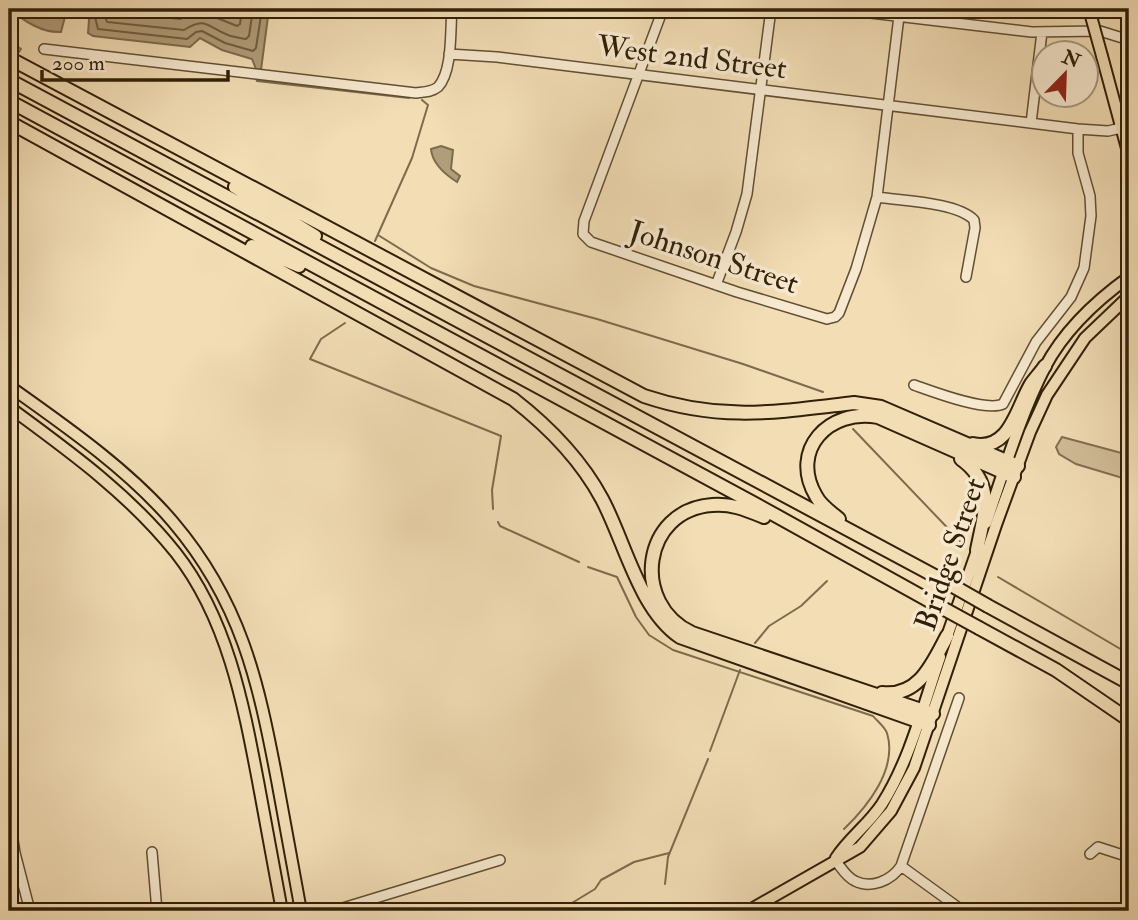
<svg xmlns="http://www.w3.org/2000/svg" width="1138" height="920" viewBox="0 0 1138 920" font-family="'IM FELL Double Pica',serif">
  <rect width="100%" height="100%" fill="#f2ddb5"/>
  <filter id="stains"><feTurbulence type="fractalNoise" baseFrequency=".00286" numOctaves="4"/><feColorMatrix values="0 0 0 0 .2 0 0 0 0 .09 0 0 0 0 .02 0 0 0 .5 -.17"/></filter>
  <radialGradient id="worn" r=".72"><stop offset=".6" stop-color="#630" stop-opacity="0"/><stop offset="1" stop-color="#630" stop-opacity=".3"/></radialGradient>
  <!-- green -->
  <path fill="#d1bd98" stroke="#816e50" stroke-width="2" d="M 1062,437 L 1129,455 L 1129,480 L 1076,464 L 1059,454 L 1056,447 Z"/>
  <!-- water -->
  <path fill="#b09d7a" stroke="#7d6b4c" stroke-width="2" d="M 12,9 L 67,9 L 61,32 C 44,33 23,22 12,9 Z
    M 85,9 L 269,9 L 261,70 L 256,69 L 252,59 L 222,50 L 200,38 L 190,47 L 93,36 L 88,33 L 89,20 Z
    M 441,146 L 453,150 L 451,169 L 460,176 L 457,182 C 446,175 432,163 431,149 Z"/>
  <g fill="none" stroke-linecap="round" stroke-linejoin="round">
    <!-- shore -->
    <path stroke="#705e41" stroke-width="2" d="M 93,9 L 98,29 L 187,39 L 196,32 L 202,31 L 225,43 L 253,51 L 256,48 L 262,9
      M 102,9 L 107,22 L 184,30 C 206,16 207,27 228,35 C 233,37 240,38 246,39 L 249,36 L 253,9
      M 113,9 L 116,12 L 180,19 L 192,13 L 202,12 L 237,26 L 240,24 L 242,9"/>
    <!-- stream -->
    <path stroke="#7d6b4c" stroke-width="2" d="M 9,40 L 21,49 L 19,52
      M 257,78 L 257,81 L 409,98
      M 378,235 L 431,268 L 474,286 L 597,319 L 743,364 L 823,392
      M 375,241 L 412,158 L 428,105 L 422,100
      M 345,323 L 321,339 L 310,359 L 501,436 L 492,490 L 493,509
      M 853,429 L 961,542
      M 498,522 L 500,526 L 579,562
      M 588,567 L 617,577 L 636,617 L 649,635 L 673,650 L 873,716 C 877,721 885,727 887,733 C 898,769 867,807 844,829
      M 998,577 L 1129,654
      M 755,643 L 769,626 L 801,606 L 827,581
      M 710,751 L 740,670
      M 665,884 L 668,857 L 708,759
      M 533,911 L 541,903 L 567,906 L 595,889 L 601,880 L 634,862 L 669,853"/>
    <!-- minor casing -->
    <g stroke="#614f33" stroke-width="12">
      <path id="minor" d="M 663,9 L 584,221 L 583,234 L 591,242 L 737,292 L 827,319 L 835,317 L 839,313 L 856,269 L 877,197 L 899,16
        M 837,9 L 1032,32 L 1100,31 L 1129,40
        M 44,49 L 416,93 C 424,92 432,92 438,87 C 453,71 450,30 452,9
        M 449,54 L 497,57 L 1078,129 L 1108,131 L 1121,128
        M 1031,123 L 1042,32
        M 877,197 C 902,201 957,202 974,220 L 975,228 L 966,277
        M 716,285 L 736,232 L 747,194 L 771,9
        M 914,385 C 934,392 986,412 1003,404 L 1036,342 L 1071,297 L 1084,268 L 1091,216 L 1090,196 L 1078,153 L 1078,129
        M 9,815 L 15,853 L 30,911
        M 152,852 L 157,911
        M 1090,854 L 1098,847 L 1129,857
        M 835,860 C 841,867 846,877 855,881 C 871,889 891,881 901,866 L 963,911
        M 901,866 L 959,698
        M 333,911 L 500,860"/>
    </g>
    <!-- major casing -->
    <g stroke="#312008" stroke-width="14">
      <path id="major" d="M 1102,56 L 1129,156
        M 9,386 C 64,425 129,470 173,522 C 241,602 258,680 277,780 C 285,824 293,868 301,911
        M 9,407 C 69,451 129,494 176,553 C 227,618 243,702 258,781 C 266,824 274,868 282,911
        M 986,523 C 1004,471 1020,416 1045,367 C 1064,331 1097,300 1129,277
        M 945,642 L 979,545
        M 836,858 C 849,838 869,824 882,804 C 910,760 923,706 940,657
        M 748,911 L 860,847 L 891,811 L 914,768 L 997,522 L 1030,432 L 1047,395 L 1085,338 L 1129,296"/>
    </g>
    <!-- highway casing -->
    <g stroke="#312008" stroke-width="16">
      <path id="highway" d="M 9,58 L 644,396 C 721,422 776,412 854,403 L 881,407 L 1018,466
        M 9,80 L 946,582
        M 9,101 L 757,505 L 937,605
        M 9,122 L 513,399 C 549,427 580,458 602,499 C 625,542 639,609 680,637 L 929,725
        M 235,187 L 315,236
        M 252,246 L 299,266
        M 973,444 C 1010,452 1017,407 1031,384 C 1035,378 1041,372 1045,366
        M 961,459 C 996,484 984,514 977,550
        M 764,517 C 747,510 731,503 712,505 C 642,510 630,604 692,633 L 933,714
        M 839,519 C 831,512 821,506 816,496 C 789,450 829,408 878,417 L 1014,477
        M 988,606 L 1129,683
        M 979,628 L 1056,670 L 1129,720
        M 882,693 C 919,697 932,664 947,636"/>
    </g>
    <!-- minor -->
    <use href="#minor" stroke="#f7e9cf" stroke-width="9"/>
    <!-- major -->
    <use href="#major" stroke="#f2ddb5" stroke-width="10"/>
    <!-- highway -->
    <use href="#highway" stroke="#f2ddb5" stroke-width="12"/>
    <!-- rail casing -->
    <g stroke="#312008" stroke-width="4.5">
      <path id="rail" d="M 1089,9 L 1129,17"/>
    </g>
    <!-- rail -->
    <use href="#rail" stroke="#f7e9cf" stroke-width="2" stroke-dasharray="5" stroke-linecap="butt"/>
    <!-- major-bridge casing -->
    <g stroke="#312008" stroke-width="14" stroke-linecap="butt">
      <path id="major-bridge" d="M 1089,9 L 1102,56"/>
    </g>
    <!-- highway-bridge casing -->
    <g stroke="#312008" stroke-width="16" stroke-linecap="butt">
      <path id="highway-bridge" d="M 946,582 L 988,606
        M 937,605 L 979,628"/>
    </g>
    <!-- major-bridge -->
    <use href="#major-bridge" stroke="#f2ddb5" stroke-width="10"/>
    <!-- highway-bridge -->
    <use href="#highway-bridge" stroke="#f2ddb5" stroke-width="12"/>
  </g>
  <g text-anchor="middle" stroke-width="7" stroke-linejoin="round" paint-order="stroke">
    <!-- street labels -->
    <g font-size="30" fill="#312008" stroke="#f7e9cf">
      <text transform="translate(692 57) rotate(7)" y="10">West 2nd Street</text>
      <text transform="translate(714 257) rotate(18)" y="10">Johnson Street</text>
      <text transform="translate(950 554) rotate(-71)" y="10">Bridge Street</text>
    </g>
  </g>
  <!-- margin -->
  <rect width="1138" height="920" fill="none" stroke="#f2ddb5" stroke-width="35"/>
  <rect x="10" y="10" width="1117" height="899" fill="none" stroke="#312008" stroke-width="3.5"/>
  <rect x="18" y="18" width="1103" height="885" fill="none" stroke="#312008" stroke-width="2"/>
  <!-- north arrow -->
  <g transform="translate(1065 74) rotate(23)"><circle r="33" fill="#f7e9cf" stroke="#a8997f" stroke-width="2"/>
  <path d="M0-5L12 26L0 18L-12 26Z" fill="#8f2418"/>
  <text y="-10" font-size="19" font-weight="bold" text-anchor="middle" fill="#312008">N</text>
  </g>
  <!-- scale -->
  <path d="M42 70v10h186v-10" fill="none" stroke="#312008" stroke-width="3.5"/>
  <text x="52" y="70" font-size="21" fill="#312008" stroke="#f7e9cf" stroke-width="5" paint-order="stroke">200 m</text>
  <rect width="100%" height="100%" filter="url(#stains)"/>
  <rect width="100%" height="100%" fill="url(#worn)"/>
</svg>
